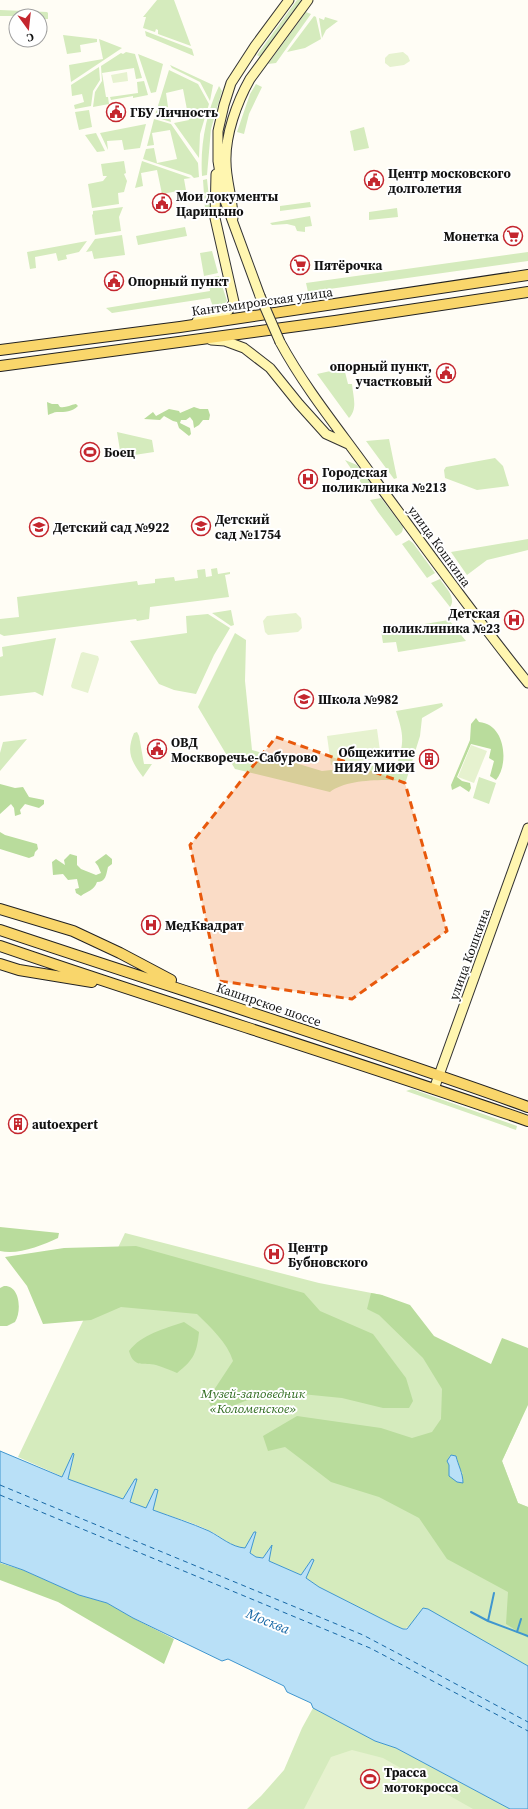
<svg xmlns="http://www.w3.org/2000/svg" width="528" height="1809" viewBox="0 0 528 1809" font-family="'Source Serif 4',serif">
  <rect width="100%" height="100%" fill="#fffdf5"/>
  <!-- green -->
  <path fill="#d5ebbd" d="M 157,0 L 174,0 L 191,46 L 158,34 L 158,30 L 156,29 L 155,32 L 143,28 L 146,17 L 143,17 Z
    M 297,0 L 302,0 L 260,57 L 257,55 Z
    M 0,10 L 24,11 L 23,16 L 0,16 Z
    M 26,11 L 47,12 L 48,13 L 48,19 L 40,19 L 40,16 L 26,16 Z
    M 306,12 L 311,14 L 276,63 L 268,64 Z
    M 314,16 L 316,17 L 321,39 L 305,48 L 287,52 Z
    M 325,17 L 338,21 L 326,30 L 322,38 L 319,18 L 324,20 Z
    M 145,31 L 192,49 L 194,56 L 146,36 Z
    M 63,35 L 97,39 L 97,42 L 80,45 L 81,52 L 67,54 Z
    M 99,39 L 122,48 L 71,82 L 69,65 L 103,59 Z
    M 126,52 L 135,54 L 142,78 L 136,79 L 134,68 L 102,73 L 106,97 L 108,97 L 109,104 L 93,107 L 95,92 L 102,81 L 101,66 L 121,53 L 123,54 Z
    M 138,54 L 163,64 L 156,92 L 151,93 Z
    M 170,65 L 213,85 L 210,101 L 200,82 L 172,68 Z
    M 99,67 L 100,80 L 93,91 L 91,106 L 75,109 L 74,105 L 84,102 L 82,94 L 72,96 L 71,85 Z
    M 169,70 L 198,84 L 209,104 L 200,134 L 199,158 L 174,123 L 189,120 L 183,89 L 166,93 L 168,107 L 157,109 Z
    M 144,81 L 148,95 L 133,98 L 133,96 L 111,100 L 110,97 L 138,93 L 137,82 Z
    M 256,84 L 262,87 L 249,114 L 244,134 L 237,132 L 250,94 Z
    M 219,86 L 222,91 L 211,129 L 207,175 L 202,176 C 200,146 206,113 219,86 Z
    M 168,109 L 171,122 L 155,117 L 156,111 L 158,110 L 158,113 L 161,113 L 160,110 Z
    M 89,110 L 92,127 L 79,130 L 75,112 Z
    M 154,119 L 171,124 L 198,163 L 199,177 L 194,178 L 191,175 L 143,159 L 146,149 L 154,148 L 157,163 L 177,159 L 170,130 L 152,133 L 154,145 L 147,146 Z
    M 146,124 L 140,148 L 124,150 L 122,140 L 107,141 L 108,150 L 100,133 Z
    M 364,127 L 369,148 L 354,151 L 350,131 Z
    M 96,133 L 105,151 L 97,152 L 85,135 Z
    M 124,161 L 126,173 L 124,174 L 127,181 L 124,192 L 118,193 L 119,204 L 92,208 L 88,184 L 103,181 L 107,176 L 103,176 L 101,164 Z
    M 142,161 L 191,178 L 184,179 L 187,196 L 185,196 L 183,190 L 162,194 L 157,170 L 141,173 L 143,186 L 135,188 Z
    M 207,179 L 210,208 L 205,209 L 203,180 Z
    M 310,202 L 311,207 L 280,211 L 280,206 Z
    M 123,207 L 119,217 L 121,231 L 95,235 L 92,215 L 93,214 L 93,211 Z
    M 397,208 L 398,217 L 369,220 L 369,212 Z
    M 310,216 L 312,226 L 305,227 L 305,232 L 297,231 L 295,226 L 287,224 L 272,225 L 270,223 Z
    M 185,227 L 187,236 L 138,245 L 136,236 Z
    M 122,235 L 125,255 L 94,259 L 92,251 L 86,252 L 95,239 Z
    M 87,241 L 79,252 L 66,255 L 67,259 L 58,261 L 56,253 L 35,257 L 36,268 L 30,269 L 27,252 Z
    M 212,251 L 218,273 L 204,276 L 200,253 Z
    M 528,252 L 528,261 L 308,292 L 306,283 Z
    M 219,276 L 227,301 L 223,305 L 213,307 L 210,298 L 112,313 L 106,308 L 210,291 L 208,278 Z
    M 344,368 L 348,384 L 352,384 C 353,396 358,409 349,418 L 317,374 Z
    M 117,432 L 152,440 L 154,452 L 121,457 Z
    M 389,439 L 397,478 L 394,479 L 366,441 Z
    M 495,458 L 503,466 L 509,486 L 477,490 L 445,478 L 444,470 L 446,467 Z
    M 345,460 L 357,465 L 375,489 L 373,494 L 369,494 Z
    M 381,498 L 403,527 C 403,532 401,534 396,536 L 378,512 L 370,500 Z
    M 528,539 L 528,550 L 487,560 L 467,575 L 451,552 Z
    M 409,540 L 413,543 L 435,573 L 427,578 L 402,544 Z
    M 217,568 L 218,574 L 230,572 L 230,574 L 225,575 L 229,597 L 150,607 L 149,619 L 137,621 L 136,619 L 4,636 L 0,634 L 0,619 L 19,617 L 17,597 L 137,581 L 138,585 L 155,583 L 155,579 L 174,577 L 175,581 L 198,578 L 197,570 L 205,569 L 206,577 L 212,576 L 211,569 Z
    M 440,579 C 445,587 457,598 450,607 L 431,583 Z
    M 231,610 L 234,625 L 231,626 L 212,613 Z
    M 208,614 L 230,628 L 214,655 L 196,694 L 174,690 L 159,684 L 130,641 L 187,633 L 186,616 Z
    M 449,620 L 466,641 L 398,652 L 396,642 L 383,643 L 381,631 Z
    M 235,633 L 246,640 L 245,681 L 252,750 L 322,771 L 397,763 C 405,741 403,733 396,711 L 442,703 L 443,706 L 422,718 L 420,736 L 406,781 C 386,779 346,779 330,792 L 235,769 L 198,707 Z
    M 56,638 L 43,696 L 35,692 L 0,696 L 0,657 L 3,656 L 2,647 Z
    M 137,732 L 139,736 L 144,764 L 152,764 L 143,777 C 131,761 126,752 134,733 Z
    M 27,739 L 0,771 L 0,753 L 3,742 Z
    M 479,777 L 496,783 L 489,804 L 473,798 Z
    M 412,1089 L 517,1126 L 516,1130 L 406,1091 Z
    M 125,1233 L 319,1283 L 382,1295 L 520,1422 L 502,1461 L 518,1503 L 528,1507 L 528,1666 L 462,1629 L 411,1626 L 403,1629 L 394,1625 L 319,1587 L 306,1578 L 313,1560 L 312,1559 L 301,1575 L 269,1561 L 272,1545 L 263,1558 L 256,1557 L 250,1553 L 256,1532 L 254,1532 L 245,1549 C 232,1547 223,1538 212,1532 C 193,1522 172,1517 153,1510 L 157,1490 L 155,1489 L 146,1508 L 130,1502 L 135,1479 L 123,1499 L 68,1479 L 74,1454 L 73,1453 L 63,1477 L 18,1457 Z
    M 313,1708 L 375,1741 L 396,1748 L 510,1809 L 247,1809 L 261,1796 L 284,1770 L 302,1728 Z"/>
  <!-- forest -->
  <path fill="#b9dc9c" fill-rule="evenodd" d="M 47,402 L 52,404 L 58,404 L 60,407 C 66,408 70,405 76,404 L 78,406 C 72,412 65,412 57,412 C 54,412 51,414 48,415 Z
    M 194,407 L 200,409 L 208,409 L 210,415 L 209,420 L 203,420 L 199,425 L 194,428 L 193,421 L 190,417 L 186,420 L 181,420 L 180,423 L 190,428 L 191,434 L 189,436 L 179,428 L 177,422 L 173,421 L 164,416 L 160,420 L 144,419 L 153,412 L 156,416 L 169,409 L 179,411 L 180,413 Z
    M 476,718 L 479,722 C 506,724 509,765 496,780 L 490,776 L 494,761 L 489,758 L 491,749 L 471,744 L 457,777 L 462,781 L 470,783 L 471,788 L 469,792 L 460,786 L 452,790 L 451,785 L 470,740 L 471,724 Z
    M 0,784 L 15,788 L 23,787 L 29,797 L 44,800 L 44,804 L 39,808 L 25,804 L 20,810 L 21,814 L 15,816 L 14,808 L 11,804 L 0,814 Z
    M 0,832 L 5,835 L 37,844 L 38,849 L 35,852 L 34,856 L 29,858 L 0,849 Z
    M 70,854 L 77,856 L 77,865 L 81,869 L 96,875 L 101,873 L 98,866 L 95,862 L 106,854 L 112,859 L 112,864 L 108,867 C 106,875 106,882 97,882 C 94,891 87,891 81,896 L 76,893 L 75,889 L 79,888 L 77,879 L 68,880 L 63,874 L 53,875 L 52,862 L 56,859 L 65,865 L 64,860 Z
    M 0,1227 L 59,1233 L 58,1238 C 41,1246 18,1255 0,1251 Z
    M 136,1246 L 304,1293 L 320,1311 L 373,1334 L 406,1378 L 413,1401 L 409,1408 L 383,1408 L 342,1398 L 271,1391 L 217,1412 C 211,1409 208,1403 210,1396 L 233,1361 C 227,1342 211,1328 197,1314 L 121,1307 L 91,1320 L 43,1324 L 27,1286 L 5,1257 L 64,1248 Z
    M 4,1286 C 20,1285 22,1311 15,1322 L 7,1326 L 0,1326 L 0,1288 Z
    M 371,1293 L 382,1295 L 410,1305 L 434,1336 L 491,1364 L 502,1338 L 528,1348 L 528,1405 L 502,1461 L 518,1503 L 528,1507 L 528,1638 L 506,1624 L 508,1592 L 447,1559 L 419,1518 L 379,1497 L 331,1482 L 285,1447 L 268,1451 L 263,1436 L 297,1416 L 381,1428 L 412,1438 L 432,1432 L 441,1419 L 442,1389 L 423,1358 L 379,1315 L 367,1309 ZM 450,1455 L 456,1456 L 458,1465 L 463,1474 L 449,1476 L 449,1465 L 447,1461 Z
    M 184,1322 L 199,1332 C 197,1352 194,1360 177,1373 C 170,1370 163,1367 156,1365 C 144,1362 134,1369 129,1351 C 142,1334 164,1329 184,1322 Z
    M 0,1563 L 23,1570 L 79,1595 L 107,1603 L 133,1618 L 174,1639 L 164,1664 L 58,1602 L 0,1580 Z"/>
  <!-- pitch -->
  <path fill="#e6f2cf" d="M 403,52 L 408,56 L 410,61 L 404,65 L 390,67 L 385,63 L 385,58 L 389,54 Z
    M 127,72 L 128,81 L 113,83 L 111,75 Z
    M 296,613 L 301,618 L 302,628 L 298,632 L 268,635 L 265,632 L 263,621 L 267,616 Z
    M 83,652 L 98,656 L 99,659 L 88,693 L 72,688 L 71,686 L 81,653 Z
    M 377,729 L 381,758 L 331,765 L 327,736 Z
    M 471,745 L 487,751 L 474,783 L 458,777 Z
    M 352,1750 L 383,1758 L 473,1809 L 304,1809 L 331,1757 Z"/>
  <!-- water -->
  <path fill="#b9e0f7" stroke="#3f96cf" d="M 0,1451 L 62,1477 L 73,1453 L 74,1454 L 68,1479 L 123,1499 L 135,1479 L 137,1479 L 130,1502 L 146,1508 L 155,1489 L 158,1490 L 153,1510 C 172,1517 191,1523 209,1531 C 221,1537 231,1547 245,1548 L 254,1532 L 256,1532 L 250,1553 L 256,1557 L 263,1558 L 272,1545 L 269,1561 L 301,1575 L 312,1559 L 314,1560 L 306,1578 L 319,1587 L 394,1625 L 403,1629 L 407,1629 L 423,1608 L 428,1609 L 528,1666 L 528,1809 L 510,1809 L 396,1748 L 375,1741 L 313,1708 L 311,1703 L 287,1692 L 284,1686 L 228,1659 L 222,1661 L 133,1618 L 107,1603 L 79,1595 L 23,1570 L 0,1562 Z
    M 451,1455 L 456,1456 C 458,1465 463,1473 463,1483 L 457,1482 L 449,1476 L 449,1465 L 447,1461 Z"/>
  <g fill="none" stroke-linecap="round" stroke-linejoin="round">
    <!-- stream -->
    <path stroke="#3f96cf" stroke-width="2" d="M 471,1612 L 488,1621 L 528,1636
      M 488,1621 L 494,1593
      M 517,1632 L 521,1619"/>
    <!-- ferry -->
    <path stroke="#1768a6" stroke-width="1" stroke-dasharray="5 4" stroke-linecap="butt" d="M 0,1485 L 363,1635 L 528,1722
      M 0,1495 L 370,1648 L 528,1731"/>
    <!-- secondary casing -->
    <g stroke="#333" stroke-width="11">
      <path id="secondary" d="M 233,218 C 233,199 226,181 226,162 C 225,135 237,102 250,79 L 308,0
        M 260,296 L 224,198 L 218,161 L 218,131 L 224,105 L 231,83 L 255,46 L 289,0
        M 197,321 L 228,311 L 234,302 L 215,218 L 216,174
        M 211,340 L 225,341 L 244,348 L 270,368 L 299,404 L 326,434 L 348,444
        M 280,342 C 306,390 341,432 373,477 C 424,546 474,616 528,683
        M 434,1089 L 528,828"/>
    </g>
    <!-- primary casing -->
    <g stroke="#222" stroke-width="12">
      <path id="primary" d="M 0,350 L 180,327 L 528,275
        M 0,366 L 335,321 L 528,292
        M 0,909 L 73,931 L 120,953 L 171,980
        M 0,930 C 176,989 354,1044 528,1107
        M 0,946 C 175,1006 353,1060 528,1121
        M 0,964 L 19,970 L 92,982"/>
    </g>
    <!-- secondary -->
    <use href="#secondary" stroke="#fff6b0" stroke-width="9"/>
    <!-- primary -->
    <use href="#primary" stroke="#f9d66b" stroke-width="10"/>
    <!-- secondary-bridge casing -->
    <g stroke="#333" stroke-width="11" stroke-linecap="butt">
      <path id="secondary-bridge" d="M 260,296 L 280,342"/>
    </g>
    <!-- secondary-bridge -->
    <use href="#secondary-bridge" stroke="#fff6b0" stroke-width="9"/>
  </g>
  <!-- marked area -->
  <path fill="#e8590c" fill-opacity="0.2" stroke="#e8590c" stroke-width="3" stroke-dasharray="8 5" stroke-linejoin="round" d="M 276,737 L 405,783 L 447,931 L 352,999 L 219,981 L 190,845 Z"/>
  <!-- icons -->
  <defs>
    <g id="civic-ring" transform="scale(1)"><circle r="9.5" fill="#fff" stroke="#c4262e" stroke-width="1.5"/><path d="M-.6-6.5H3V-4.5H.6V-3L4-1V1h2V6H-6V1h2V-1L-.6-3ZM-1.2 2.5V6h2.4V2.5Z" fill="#c4262e"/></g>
    <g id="supermarket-ring" transform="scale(1)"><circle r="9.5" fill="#fff" stroke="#c4262e" stroke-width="1.5"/><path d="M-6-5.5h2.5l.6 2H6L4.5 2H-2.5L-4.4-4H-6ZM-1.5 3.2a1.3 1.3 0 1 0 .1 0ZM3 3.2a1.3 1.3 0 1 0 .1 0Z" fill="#c4262e"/></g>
    <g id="stadium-ring" transform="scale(1)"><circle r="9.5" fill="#fff" stroke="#c4262e" stroke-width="1.5"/><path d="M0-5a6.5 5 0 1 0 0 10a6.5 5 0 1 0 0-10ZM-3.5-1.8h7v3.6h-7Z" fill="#c4262e"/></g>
    <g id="hospital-ring" transform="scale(1)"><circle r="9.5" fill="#fff" stroke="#c4262e" stroke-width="1.5"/><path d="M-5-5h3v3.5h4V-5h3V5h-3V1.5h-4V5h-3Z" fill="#c4262e"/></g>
    <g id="school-ring" transform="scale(1)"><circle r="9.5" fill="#fff" stroke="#c4262e" stroke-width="1.5"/><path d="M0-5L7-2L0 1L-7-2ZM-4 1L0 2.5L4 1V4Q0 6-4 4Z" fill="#c4262e"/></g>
    <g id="building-ring" transform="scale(1)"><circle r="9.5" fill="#fff" stroke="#c4262e" stroke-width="1.5"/><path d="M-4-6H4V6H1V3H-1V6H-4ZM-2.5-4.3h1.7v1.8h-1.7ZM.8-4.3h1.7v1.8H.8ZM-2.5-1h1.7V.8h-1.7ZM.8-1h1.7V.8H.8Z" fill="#c4262e"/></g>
  </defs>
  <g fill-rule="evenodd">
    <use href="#civic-ring" x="116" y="112"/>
    <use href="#civic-ring" x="374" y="180"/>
    <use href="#civic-ring" x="162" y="203"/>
    <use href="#supermarket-ring" x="513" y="236"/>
    <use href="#supermarket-ring" x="300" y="265"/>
    <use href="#civic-ring" x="114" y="281"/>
    <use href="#civic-ring" x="446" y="373"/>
    <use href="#stadium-ring" x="90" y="452"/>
    <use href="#hospital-ring" x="308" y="479"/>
    <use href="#school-ring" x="201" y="526"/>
    <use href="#school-ring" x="39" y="527"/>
    <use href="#hospital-ring" x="514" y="620"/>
    <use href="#school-ring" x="304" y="699"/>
    <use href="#civic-ring" x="157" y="749"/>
    <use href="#building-ring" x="429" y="759"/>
    <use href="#hospital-ring" x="151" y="925"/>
    <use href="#building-ring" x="18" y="1124"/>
    <use href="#hospital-ring" x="274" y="1254"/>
    <use href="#stadium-ring" x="370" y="1779"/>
  </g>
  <g text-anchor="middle" stroke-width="4" stroke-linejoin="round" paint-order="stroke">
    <!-- poi labels -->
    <g font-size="13" font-weight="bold" fill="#111" stroke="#fff" text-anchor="start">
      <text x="130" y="117">ГБУ Личность</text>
      <text x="388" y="178">Центр московского<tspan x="388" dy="15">долголетия</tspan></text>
      <text x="176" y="201">Мои документы<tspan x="176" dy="15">Царицыно</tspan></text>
      <text x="499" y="241" text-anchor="end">Монетка</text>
      <text x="314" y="270">Пятёрочка</text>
      <text x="128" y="286">Опорный пункт</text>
      <text x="432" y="371" text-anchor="end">опорный пункт,<tspan x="432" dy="15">участковый</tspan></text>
      <text x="104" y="457">Боец</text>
      <text x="322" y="477">Городская<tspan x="322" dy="15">поликлиника №213</tspan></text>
      <text x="215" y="524">Детский<tspan x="215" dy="15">сад №1754</tspan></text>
      <text x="53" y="532">Детский сад №922</text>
      <text x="500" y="618" text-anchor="end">Детская<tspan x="500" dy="15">поликлиника №23</tspan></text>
      <text x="318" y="704">Школа №982</text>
      <text x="171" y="747">ОВД<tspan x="171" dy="15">Москворечье-Сабурово</tspan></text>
      <text x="415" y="757" text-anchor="end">Общежитие<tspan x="415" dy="15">НИЯУ МИФИ</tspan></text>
      <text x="165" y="930">МедКвадрат</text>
      <text x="32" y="1129">autoexpert</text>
      <text x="288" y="1252">Центр<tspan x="288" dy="15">Бубновского</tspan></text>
      <text x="384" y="1777">Трасса<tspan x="384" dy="15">мотокросса</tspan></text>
    </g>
    <!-- street labels -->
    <g font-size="13" fill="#111" stroke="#fff">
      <text transform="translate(262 301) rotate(-8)" y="5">Кантемировская улица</text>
      <text transform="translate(440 546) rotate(54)" y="5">улица Кошкина</text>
      <text transform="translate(469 954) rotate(-70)" y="5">улица Кошкина</text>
      <text transform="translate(269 1004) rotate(19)" y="5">Каширское шоссе</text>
    </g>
    <!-- park labels -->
    <g font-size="13" font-style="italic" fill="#2f6b1f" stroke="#fff">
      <text x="253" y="1398">Музей-заповедник<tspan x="253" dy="15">«Коломенское»</tspan></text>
    </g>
    <!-- water labels -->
    <g font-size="14" font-style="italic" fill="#1768a6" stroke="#fff">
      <text transform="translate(268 1621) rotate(22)" y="5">Москва</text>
    </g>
  </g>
  <!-- north arrow -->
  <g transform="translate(28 28) rotate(165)"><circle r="19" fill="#ffffff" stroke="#a0a0a0"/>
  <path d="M0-3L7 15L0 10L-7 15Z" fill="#c4262e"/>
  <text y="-6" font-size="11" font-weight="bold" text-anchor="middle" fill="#111111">С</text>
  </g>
</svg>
